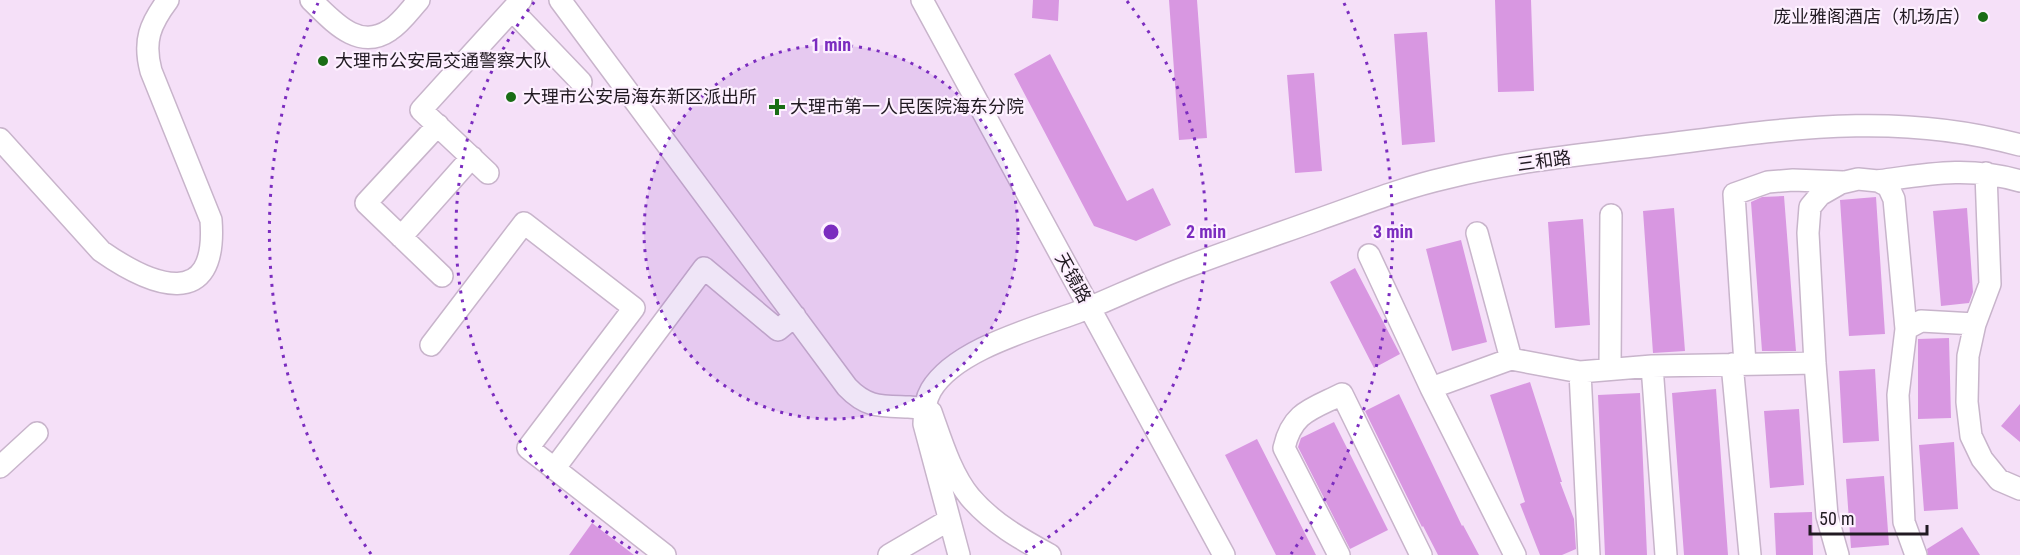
<svg xmlns="http://www.w3.org/2000/svg" width="2020" height="555" viewBox="0 0 2020 555" font-family="'Roboto Condensed','Noto Sans SC',sans-serif">
  <rect width="100%" height="100%" fill="#f5e0f8"/>
  <!-- building -->
  <path fill="#d897e1" d="M 1033,0 L 1059,0 L 1058,21 L 1032,18 Z
    M 1169,0 L 1197,0 L 1207,138 L 1179,140 Z
    M 1495,0 L 1531,0 L 1534,91 L 1498,92 Z
    M 1427,32 L 1435,142 L 1402,145 L 1394,34 Z
    M 1050,54 L 1127,201 L 1153,188 L 1171,225 L 1136,241 L 1094,226 L 1014,74 Z
    M 1314,73 L 1322,171 L 1295,173 L 1287,75 Z
    M 1784,196 L 1796,351 L 1762,351 L 1751,202 L 1762,197 Z
    M 1876,197 L 1885,334 L 1849,336 L 1840,200 Z
    M 1674,208 L 1685,351 L 1653,353 L 1643,211 Z
    M 1967,208 L 1973,292 L 1969,303 L 1941,306 L 1933,211 Z
    M 1583,219 L 1590,325 L 1555,328 L 1548,222 Z
    M 1461,240 L 1487,342 L 1452,351 L 1426,249 Z
    M 1355,268 L 1400,354 L 1374,368 L 1330,282 Z
    M 1949,338 L 1951,418 L 1918,419 L 1918,339 Z
    M 1875,369 L 1879,441 L 1843,443 L 1839,371 Z
    M 1530,382 L 1562,482 L 1560,482 L 1574,519 L 1576,549 L 1562,555 L 1540,555 L 1520,504 L 1525,502 L 1490,395 Z
    M 1716,389 L 1728,555 L 1684,555 L 1672,393 Z
    M 1640,393 L 1647,555 L 1605,555 L 1598,395 Z
    M 1399,394 L 1462,526 L 1463,525 L 1479,555 L 1438,555 L 1423,526 L 1422,527 L 1365,411 Z
    M 2020,404 L 2020,442 L 2001,426 Z
    M 1799,409 L 1804,485 L 1770,488 L 1764,411 Z
    M 1334,422 L 1388,530 L 1350,549 L 1298,447 L 1301,438 Z
    M 1257,439 L 1316,555 L 1276,555 L 1225,455 Z
    M 1954,442 L 1958,509 L 1924,511 L 1919,445 Z
    M 1884,476 L 1889,545 L 1851,548 L 1846,479 Z
    M 1812,512 L 1813,555 L 1776,555 L 1774,513 Z
    M 592,523 L 634,555 L 569,555 Z
    M 1962,527 L 1980,555 L 1928,555 L 1927,549 Z"/>
  <g fill="none" stroke-linecap="round" stroke-linejoin="round">
    <!-- minor casing -->
    <g stroke="#c8b4cb" stroke-width="24">
      <path id="minor" d="M 311,0 C 332,20 358,52 390,30 C 401,23 410,10 419,0
        M 560,0 L 847,387 C 867,408 881,406 909,407 C 917,408 924,407 931,412 C 941,440 951,474 970,497 C 992,523 1021,539 1050,555
        M 922,0 L 1224,555
        M 512,10 L 581,82
        M 438,125 L 366,203 L 442,276
        M 0,139 L 101,251 C 151,286 218,313 211,220 L 151,71 C 143,41 150,24 168,0
        M 488,173 L 421,110 L 521,0
        M 1986,173 L 1990,284 L 1975,324 L 1968,356 L 1967,402 L 1971,436 L 1982,459 L 1999,480 L 2020,489
        M 1878,181 C 1929,174 1969,166 2020,181
        M 1477,233 L 1511,359
        M 401,237 L 472,157
        M 1369,255 L 1431,388
        M 431,345 L 524,223 L 634,308 L 528,448 L 665,555
        M 1732,364 L 1750,555
        M 1745,364 L 1734,194 L 1768,182 L 1793,180 L 1843,182
        M 1652,366 L 1666,555
        M 1610,369 L 1611,215
        M 1580,372 L 1589,555
        M 0,467 L 37,433
        M 554,469 L 704,268 L 778,330 L 795,316
        M 889,555 L 949,520
        M 959,555 L 924,424 C 924,412 925,400 931,390 C 957,346 1045,326 1091,307 C 1124,293 1156,278 1189,266 C 1231,250 1275,235 1317,220 C 1360,205 1402,188 1446,178 C 1526,158 1610,152 1692,141 C 1805,126 1907,114 2020,145
        M 1339,555 L 1284,448 C 1292,412 1312,409 1342,394 L 1421,555
        M 1515,555 L 1431,388 L 1511,359 L 1580,372 L 1652,366 L 1815,363
        M 1838,555 L 1827,516 L 1815,363 L 1808,233 L 1810,207 L 1820,195 L 1841,183 L 1858,179 L 1878,181 L 1888,186 L 1894,199 L 1906,329
        M 1916,555 L 1904,522 L 1898,395 L 1906,329 L 1921,321 L 1975,324"/>
    </g>
    <!-- minor -->
    <use href="#minor" stroke="#fff" stroke-width="21"/>
  </g>
  <!-- distance rings -->
  <circle cx="831" cy="232" r="187" fill="#7b2cbf" fill-opacity=".12"/>
  <g fill="none" stroke="#7b2cbf" stroke-width="3" stroke-dasharray="3 6">
    <circle cx="831" cy="232" r="187"/>
    <path d="M638 553A375 375 0 0 1 535 1M1127 1A375 375 0 0 1 1024 553"/>
    <path d="M371 554A562 562 0 0 1 318 3M1344 3A562 562 0 0 1 1291 554"/>
  </g>
  <!-- markers -->
  <g fill="#196d15" stroke="#fdf0ff" stroke-width="2">
    <circle cx="1983" cy="17" r="6"/>
    <circle cx="323" cy="61" r="6"/>
    <circle cx="511" cy="97" r="6"/>
    <path d="M774 98h6v6h6v6h-6v6h-6v-6h-6v-6h6z"/>
  </g>
  <g text-anchor="middle" stroke-width="4.5" stroke-linejoin="round" paint-order="stroke">
    <!-- poi labels -->
    <g font-size="18" fill="#211a22" stroke="#fdf0ff" text-anchor="start">
      <text x="1971" y="23" text-anchor="end">庞业雅阁酒店（机场店）</text>
      <text x="335" y="67">大理市公安局交通警察大队</text>
      <text x="523" y="103">大理市公安局海东新区派出所</text>
      <text x="790" y="113">大理市第一人民医院海东分院</text>
    </g>
    <!-- street labels -->
    <g font-size="18" fill="#211a22" stroke="#fdf0ff">
      <text transform="translate(1544 161) rotate(-8)" y="6">三和路</text>
      <text transform="translate(1073 278) rotate(61)" y="6">天镜路</text>
    </g>
  </g>
  <circle cx="831" cy="232" r="9" fill="#7b2cbf" stroke="#fdf0ff" stroke-width="3"/>
  <g font-size="18" text-anchor="middle" font-weight="bold" fill="#7b2cbf" stroke="#fdf0ff" stroke-width="4.5" stroke-linejoin="round" paint-order="stroke">
    <text x="831" y="51">1 min</text>
    <text x="1206" y="238">2 min</text>
    <text x="1393" y="238">3 min</text>
  </g>
  <!-- scale -->
  <path d="M1810 525v9h117v-9" fill="none" stroke="#211a22" stroke-width="3"/>
  <text x="1819" y="525" font-size="18" fill="#211a22" stroke="#fdf0ff" stroke-width="4.5" paint-order="stroke">50 m</text>
</svg>
